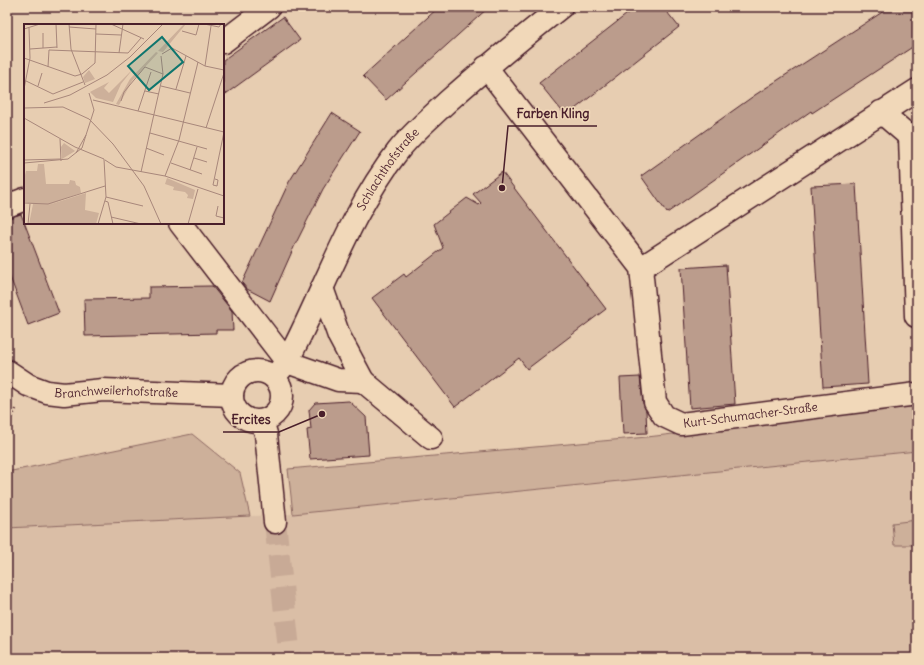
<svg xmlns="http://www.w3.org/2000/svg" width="924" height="665" viewBox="0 0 924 665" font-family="Delius,sans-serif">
  <rect width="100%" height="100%" fill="#e7cdb1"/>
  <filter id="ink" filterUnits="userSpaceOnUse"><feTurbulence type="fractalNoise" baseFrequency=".025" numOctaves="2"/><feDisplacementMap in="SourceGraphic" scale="8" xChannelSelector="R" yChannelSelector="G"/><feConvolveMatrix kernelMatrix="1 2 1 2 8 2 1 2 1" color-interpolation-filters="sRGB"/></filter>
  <g filter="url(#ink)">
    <!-- built -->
    <path fill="#dabea6" d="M 917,451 L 917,658 L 7,658 L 7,528 L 293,514 Z"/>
    <!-- green -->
    <path fill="#cdb09a" stroke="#8c6862" d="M 917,406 L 917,451 L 293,514 L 288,469 L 647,437 Z
      M 192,434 L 240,473 L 250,516 L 7,528 L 7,472 Z
      M 917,520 L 917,545 L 894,545 L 892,523 Z"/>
    <!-- building -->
    <path fill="#bb9c8c" stroke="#4a1f2b" d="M 439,7 L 489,7 L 386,100 L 363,76 Z
      M 636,7 L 663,7 L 679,27 L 566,116 L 539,83 Z
      M 890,7 L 910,7 L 917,18 L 917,44 L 812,113 L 811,111 L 667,213 L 641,176 L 755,95 Z
      M 283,17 L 300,40 L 223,96 L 223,60 Z
      M 332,113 L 360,131 L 323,189 L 294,247 L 270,301 L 247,289 L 242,283 L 289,182 Z
      M 502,172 L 606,309 L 527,369 L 519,358 L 455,407 L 372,298 L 404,274 L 406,277 L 443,248 L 434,224 L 467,198 L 479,205 L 481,203 L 473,194 Z
      M 856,184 L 868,384 L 823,387 L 811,186 Z
      M 21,214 L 59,313 L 28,325 L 7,269 L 7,218 Z
      M 726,265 L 735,404 L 690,408 L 681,268 Z
      M 212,286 L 232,311 L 233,330 L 216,330 L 216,333 L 85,336 L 84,299 L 149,298 L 149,287 Z
      M 640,377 L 643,403 L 646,411 L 647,433 L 623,434 L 620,378 Z
      M 349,401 L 366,417 L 369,455 L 310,459 L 307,430 L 311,429 L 309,410 L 315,403 Z"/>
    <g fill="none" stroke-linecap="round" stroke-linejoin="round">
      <!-- minor-tunnel -->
      <path stroke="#c8aa96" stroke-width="22" stroke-dasharray="22 11" stroke-linecap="butt" d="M 275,522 L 290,658"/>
      <!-- minor casing -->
      <g stroke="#4a1f2b" stroke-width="25">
        <g id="minor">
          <path d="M 223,42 L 269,7"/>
          <path id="s1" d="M 486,67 L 641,268 L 655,402 L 664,416 L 681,424 L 917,394"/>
          <path d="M 881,112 L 910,137 L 916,316"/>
          <path d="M 7,206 L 25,199"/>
          <path d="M 180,223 L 287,362 L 338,380 L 363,381 L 339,336 L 322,288"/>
          <path d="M 641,268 L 917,90"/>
          <circle cx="257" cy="396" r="25"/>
          <path id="s2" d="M 7,371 L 28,385 L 47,392 L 64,394 L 103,390 L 232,395"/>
          <path id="s3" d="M 274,377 L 287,362 L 295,346 C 328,280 352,210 398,151 C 412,133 430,118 447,102 C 484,69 522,38 561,7"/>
          <path d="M 363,381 L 431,438"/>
          <path d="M 262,421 L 266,434 L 275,522"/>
        </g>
      </g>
      <!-- path -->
      <path stroke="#4a1f2b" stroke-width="2.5" stroke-dasharray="1 3" stroke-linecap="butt" d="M 7,428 L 17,407"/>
      <!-- minor -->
      <use href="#minor" stroke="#f1d8b9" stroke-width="22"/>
    </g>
  </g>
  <g text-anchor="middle" stroke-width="3" stroke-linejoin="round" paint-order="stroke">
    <!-- street labels -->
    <g font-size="12" fill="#4a1f2b" stroke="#f1d8b9">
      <text dy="4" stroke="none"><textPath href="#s3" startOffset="238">Schlachthofstraße</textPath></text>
      <text dy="4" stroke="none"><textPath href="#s2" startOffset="115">Branchweilerhofstraße</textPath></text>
      <text dy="4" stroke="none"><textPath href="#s1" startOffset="494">Kurt-Schumacher-Straße</textPath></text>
    </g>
  </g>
  <!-- overview -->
  <g transform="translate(24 24)">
    <rect width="200" height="200" fill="#e7cdb1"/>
    <path d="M 160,0 L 162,0 L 157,6 L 139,28 L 134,27 ZM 132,28 L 134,29 L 108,57 L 95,81 L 92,80 L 106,55 ZM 109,45 L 97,60 L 89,78 L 72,74 L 66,68 L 85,58 L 80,64 L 85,69 ZM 65,46 L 71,55 L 61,59 L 59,53 ZM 40,119 L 51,127 L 38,135 L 37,123 ZM 14,140 L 20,140 L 22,160 L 45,160 L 46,156 L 51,157 L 52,161 L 56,163 L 57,169 L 24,181 L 62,169 L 61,186 L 75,189 L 72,200 L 5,200 L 9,180 L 0,178 L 0,155 L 2,147 L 13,147 ZM 143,154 L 171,166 L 169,175 L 163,174 L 164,171 L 161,168 L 149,166 L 150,163 L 141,160 Z" fill="#cdb09a"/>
    <path fill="none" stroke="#a8877b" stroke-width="1" d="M 32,0 L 33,24M 45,0 L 47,25 L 61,61M 87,0 L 120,15M 180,0 L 195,3 L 197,0M 45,3 L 72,5M 0,5 L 16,0M 158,7 L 172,11 L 175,0M 19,9 L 19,24M 72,10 L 97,11M 6,25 L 33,23M 25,26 L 104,29 L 117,14M 95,29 L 99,0M 138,30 L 148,24 L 181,42 L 200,46M 0,34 L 51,52 L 58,50 L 71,39 L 72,0M 181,42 L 187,2M 24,43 L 25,26M 0,56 L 29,70 L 59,58M 14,62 L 18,49M 137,62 L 166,69M 0,65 L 6,34 L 5,4M 152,65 L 162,32M 121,67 L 135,70M 69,76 L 200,108M 97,77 L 100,68 L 121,43 L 139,50M 20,79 L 46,71 L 83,51 L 106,33 L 139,0M 0,84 L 39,83 L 65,95 L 89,120 L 120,162 L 137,200M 114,87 L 127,48M 0,94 L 51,123 L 80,135 L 82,173 L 74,200M 182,104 L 200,49M 126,109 L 183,125M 36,115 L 37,137M 122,124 L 140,131M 52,129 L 62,111 L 70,86 L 65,69M 170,134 L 183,138M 0,136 L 37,135M 81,136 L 92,143 L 141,152 L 200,172M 0,139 L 44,135 L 58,124 L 62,111M 147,139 L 178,150M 166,146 L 173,123M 117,148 L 139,50 L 137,32M 141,152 L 155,116 L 174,38M 191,155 L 194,156 L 193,162 L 189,161 L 200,108M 82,173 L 119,182M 81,177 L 84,178 L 89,200M 0,179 L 24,180 L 81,162M 194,182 L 192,192 L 200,194M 87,193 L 117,200M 4,200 L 6,180M 164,200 L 174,165"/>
    <path fill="#0f766e" fill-opacity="0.15" stroke="#0f766e" stroke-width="2" d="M 138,13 L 159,38 L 125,66 L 104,42 Z"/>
    <rect width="200" height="200" fill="none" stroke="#4a1f2b" stroke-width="2"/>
  </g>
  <!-- callouts -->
  <path fill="none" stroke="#4a1f2b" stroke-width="1.5" d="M502 188L508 126H597M322 414L279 432H223"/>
  <g fill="#4a1f2b" stroke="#f1d8b9" stroke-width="1.5">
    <circle cx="502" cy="188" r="4"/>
    <circle cx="322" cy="414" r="4"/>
  </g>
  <g font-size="13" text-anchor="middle" font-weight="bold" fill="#4a1f2b" stroke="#f1d8b9" stroke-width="3" stroke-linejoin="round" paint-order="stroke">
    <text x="553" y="118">Farben Kling</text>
    <text x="251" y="424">Ercites</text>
  </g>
  <!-- margin -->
  <rect width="924" height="665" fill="none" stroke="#f1d8b9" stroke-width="24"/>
  <rect x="12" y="12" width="900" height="641" fill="none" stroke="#4a1f2b" stroke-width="1.5" filter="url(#ink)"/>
</svg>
